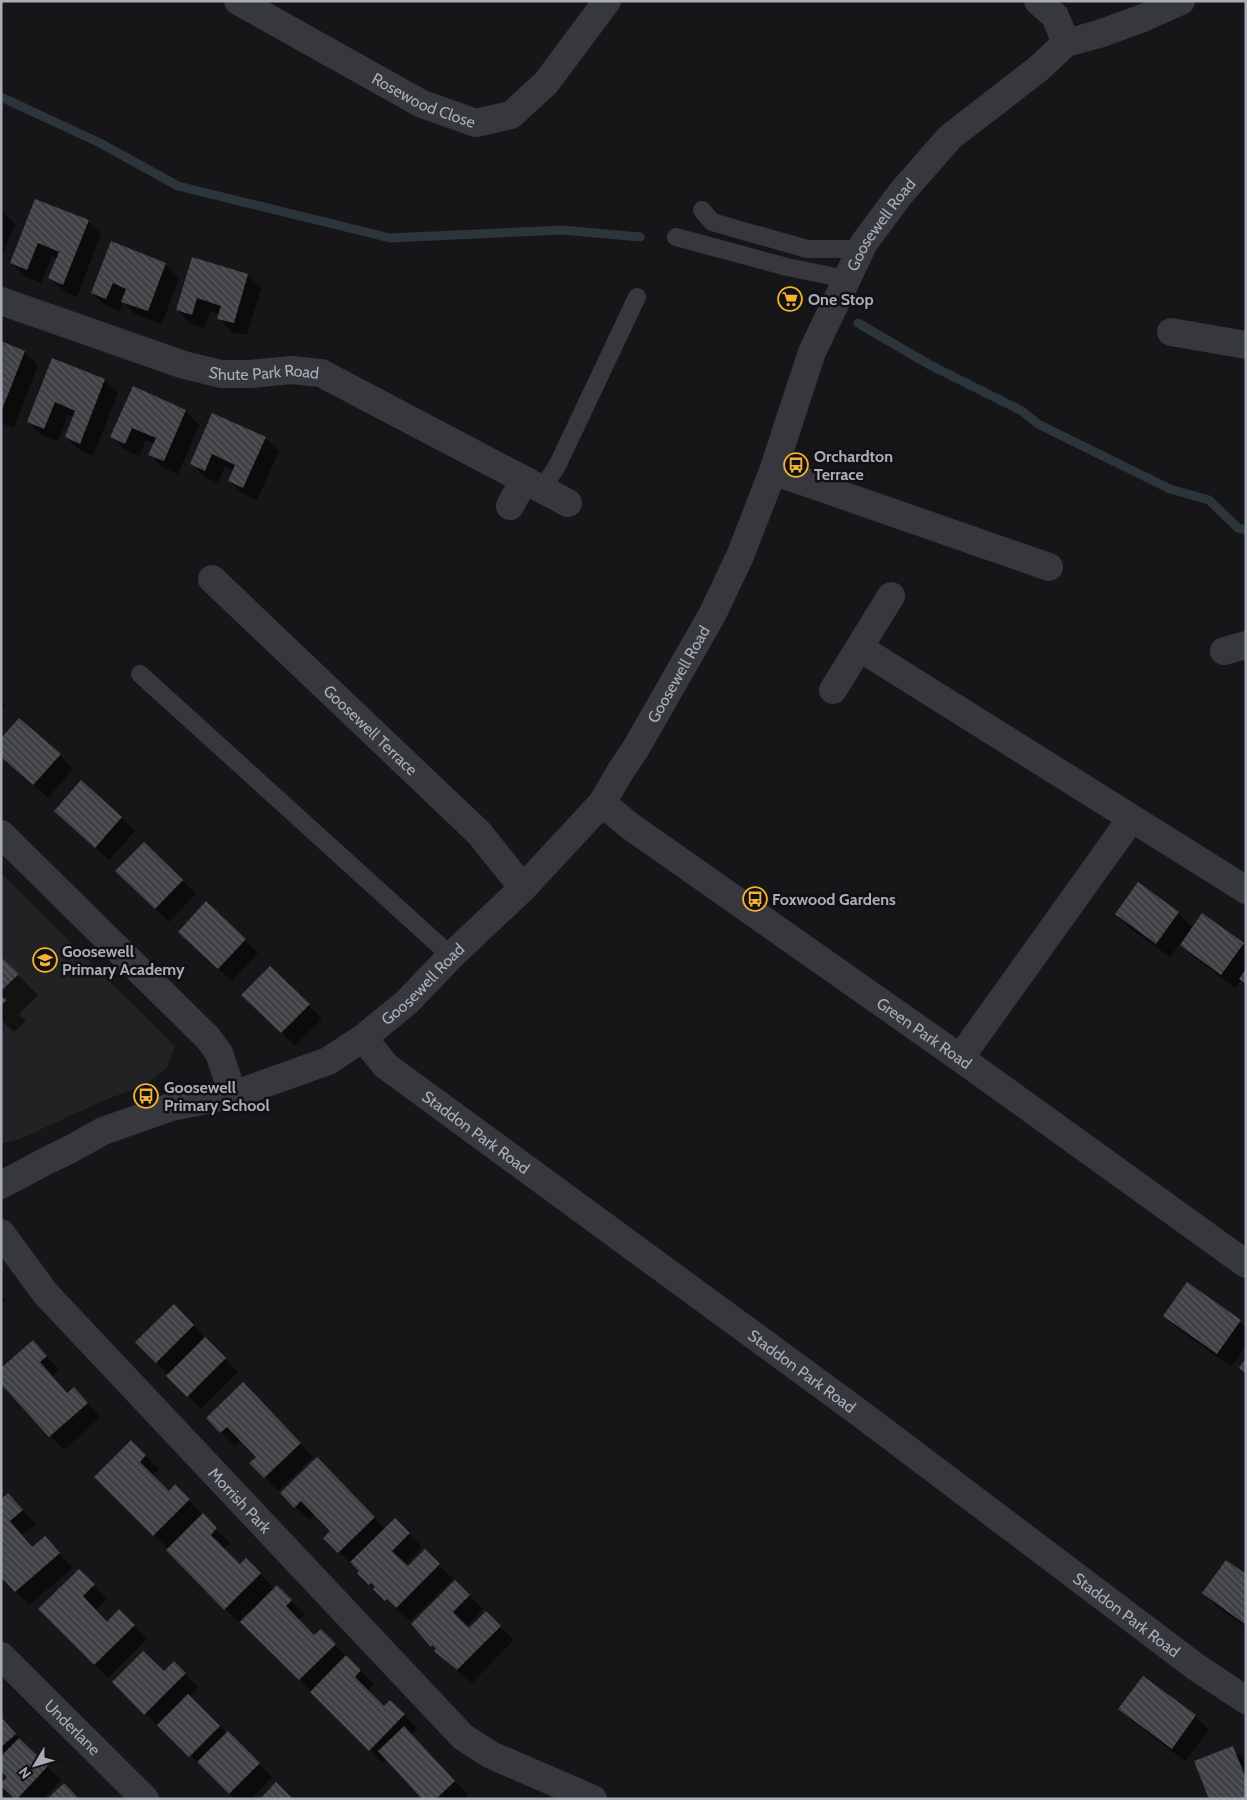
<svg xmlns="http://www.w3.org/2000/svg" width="1247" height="1800" viewBox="0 0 1247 1800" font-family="Cabin,sans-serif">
  <defs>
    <pattern id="building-back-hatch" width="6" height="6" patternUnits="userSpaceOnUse" patternTransform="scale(1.25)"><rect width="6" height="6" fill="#404145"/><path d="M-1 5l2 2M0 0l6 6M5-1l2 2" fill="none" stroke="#595a5e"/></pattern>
  </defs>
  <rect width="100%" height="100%" fill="#161618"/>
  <!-- built -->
  <path fill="#222225" d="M 1,873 L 175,1046 L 167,1068 L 145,1085 L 100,1102 L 20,1139 L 1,1144 Z"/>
  <!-- shadow -->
  <path fill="#0007" d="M 36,201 L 88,221 L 101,234 L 77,297 L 63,291 L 50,278 L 58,258 L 52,256 L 41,283 L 25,276 L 12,263 Z
    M 1,210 L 15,224 L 1,260 Z
    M 112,243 L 165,264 L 179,278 L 162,324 L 136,315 L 123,303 L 120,312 L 106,306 L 92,293 Z
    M 192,258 L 248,275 L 261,288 L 247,335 L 232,332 L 219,318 L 220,314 L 210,311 L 205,328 L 191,324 L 177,310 Z
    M 1,343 L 25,352 L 38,365 L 14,428 L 1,423 Z
    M 52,360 L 104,380 L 118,393 L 93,456 L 80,450 L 66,437 L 74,417 L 68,415 L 58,441 L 42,435 L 28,422 Z
    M 133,388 L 186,411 L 199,425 L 178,474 L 163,468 L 150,454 L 155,444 L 146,440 L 139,456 L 125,450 L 112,437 Z
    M 213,414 L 265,438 L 279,451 L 257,500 L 243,494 L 230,481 L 234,471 L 225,467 L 218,483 L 205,477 L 191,463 Z
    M 1,702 L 5,706 L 1,710 Z
    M 60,755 L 73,769 L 48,798 L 7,762 Z
    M 55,811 L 121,818 L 135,831 L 109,860 Z
    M 144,843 L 196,894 L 169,922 L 130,884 Z
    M 1138,884 L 1178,913 L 1193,928 L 1203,915 L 1243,944 L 1246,946 L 1246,984 L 1241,980 L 1235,988 L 1195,958 L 1180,943 L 1170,957 L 1130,928 L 1116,914 Z
    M 245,940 L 258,953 L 232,981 L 193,945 Z
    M 1,959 L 38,995 L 19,1014 L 26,1021 L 14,1032 L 2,1021 L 1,1022 Z
    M 271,968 L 322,1019 L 295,1046 L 257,1009 Z
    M 1187,1284 L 1246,1327 L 1246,1346 L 1231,1367 L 1178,1329 L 1164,1316 Z
    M 1,1295 L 6,1301 L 1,1305 Z
    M 187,1319 L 238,1372 L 201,1409 L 137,1342 Z
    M 46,1356 L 59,1370 L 52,1377 L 68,1394 L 87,1402 L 100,1417 L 64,1450 L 1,1382 Z
    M 257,1397 L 313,1457 L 278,1491 L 251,1463 L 257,1457 L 241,1440 L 235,1446 L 208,1418 Z
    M 131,1442 L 159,1469 L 152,1476 L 169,1493 L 175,1486 L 230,1543 L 224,1549 L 240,1566 L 246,1560 L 275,1589 L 277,1587 L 305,1614 L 298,1621 L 315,1637 L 321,1631 L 374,1684 L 368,1691 L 384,1707 L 390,1701 L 418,1729 L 411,1735 L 468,1795 L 464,1799 L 424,1799 L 387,1759 L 383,1763 L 242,1622 L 248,1615 L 247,1614 L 238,1622 L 167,1550 L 168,1549 L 96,1477 Z
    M 331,1472 L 385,1529 L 395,1520 L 422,1547 L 405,1565 L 408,1568 L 425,1551 L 453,1579 L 410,1621 L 401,1612 L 400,1613 L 359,1573 L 361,1571 L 354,1564 L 352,1565 L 325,1538 L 331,1531 L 315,1514 L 309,1520 L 282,1493 Z
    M 1,1492 L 6,1497 L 8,1494 L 36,1524 L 22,1535 L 33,1548 L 45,1538 L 73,1568 L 29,1605 L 15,1591 L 1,1571 Z
    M 79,1570 L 107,1599 L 95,1610 L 107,1623 L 119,1611 L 147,1639 L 108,1678 L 40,1609 Z
    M 1246,1575 L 1246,1627 L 1217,1607 L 1204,1593 Z
    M 455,1582 L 483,1609 L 466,1627 L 469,1630 L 486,1613 L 514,1640 L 472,1683 L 449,1664 L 413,1624 Z
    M 174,1663 L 198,1687 L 189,1697 L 272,1777 L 251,1799 L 235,1799 L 160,1726 L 159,1727 L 114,1682 L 164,1673 Z
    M 1143,1678 L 1195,1716 L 1209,1730 L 1185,1761 L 1133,1722 L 1120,1709 Z
    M 1,1717 L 28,1748 L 61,1780 L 43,1799 L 16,1799 L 9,1777 L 1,1770 Z
    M 1232,1748 L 1246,1761 L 1246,1799 Z"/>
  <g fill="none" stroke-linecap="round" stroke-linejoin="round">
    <!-- stream -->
    <path stroke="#2c353c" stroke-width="9" d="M 1,97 L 98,142 L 178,186 L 390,238 L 562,230 L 640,237
      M 858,323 L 930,365 L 1022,411 L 1038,424 L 1170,489 L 1209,500 L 1238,528 L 1246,530"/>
  </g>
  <!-- building -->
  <path fill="url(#building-back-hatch)" d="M 35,199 L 89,220 L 63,285 L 48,278 L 59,252 L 48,247 L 38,243 L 27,270 L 10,263 Z
    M 111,241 L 166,263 L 148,311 L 121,302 L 126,289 L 113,283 L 106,299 L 91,293 Z
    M 192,257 L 248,274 L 234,323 L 217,319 L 221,306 L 197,298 L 192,315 L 176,310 Z
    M 1,341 L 25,351 L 1,412 Z
    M 52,358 L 105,379 L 80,444 L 65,437 L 75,411 L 64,406 L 55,402 L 44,429 L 27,422 Z
    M 133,386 L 186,410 L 164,461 L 148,455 L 156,438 L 132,428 L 125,444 L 110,437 Z
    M 212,413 L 266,437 L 243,488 L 228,481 L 235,465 L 212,454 L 205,471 L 190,464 Z
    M 19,718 L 61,754 L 33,785 L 1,757 L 1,738 Z
    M 81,780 L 122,817 L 95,848 L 54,811 Z
    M 144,842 L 183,880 L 155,909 L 115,871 Z
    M 1138,882 L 1179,912 L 1156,944 L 1115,914 Z
    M 206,901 L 246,939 L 218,969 L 178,932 Z
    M 1202,913 L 1244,943 L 1221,975 L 1180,945 Z
    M 1,957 L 19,974 L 1,991 Z
    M 270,966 L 310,1004 L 281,1033 L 241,995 Z
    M 1246,969 L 1246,984 L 1239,979 Z
    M 1,996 L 7,1000 L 1,1005 Z
    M 1187,1282 L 1241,1320 L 1217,1354 L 1163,1316 Z
    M 174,1304 L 194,1325 L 156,1363 L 135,1342 Z
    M 205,1337 L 226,1358 L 187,1397 L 166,1376 Z
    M 33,1340 L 47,1356 L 40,1362 L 67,1393 L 74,1387 L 88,1403 L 49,1437 L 1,1384 L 1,1368 Z
    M 1246,1358 L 1246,1373 L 1239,1368 Z
    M 243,1382 L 301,1443 L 264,1478 L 249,1463 L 256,1457 L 227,1427 L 220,1433 L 206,1418 Z
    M 131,1440 L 146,1455 L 140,1462 L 169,1491 L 175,1484 L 190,1499 L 153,1536 L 94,1477 Z
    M 317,1457 L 375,1517 L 338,1553 L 323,1538 L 330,1531 L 301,1501 L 294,1508 L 280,1493 Z
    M 8,1493 L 23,1510 L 10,1521 L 32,1547 L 45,1536 L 60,1553 L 15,1592 L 1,1577 L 1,1499 Z
    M 203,1513 L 217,1528 L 211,1535 L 240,1564 L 246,1558 L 261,1573 L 224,1610 L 166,1550 Z
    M 395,1518 L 410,1533 L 392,1551 L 408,1566 L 425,1549 L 440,1564 L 396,1608 L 387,1599 L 385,1601 L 373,1589 L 375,1587 L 371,1583 L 369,1585 L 357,1573 L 359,1571 L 350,1562 Z
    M 1226,1560 L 1246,1574 L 1246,1625 L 1202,1593 Z
    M 79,1569 L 95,1584 L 83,1596 L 107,1622 L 119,1609 L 135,1625 L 94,1665 L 38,1609 Z
    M 455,1580 L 470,1595 L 453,1612 L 469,1628 L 486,1611 L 501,1626 L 457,1670 L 434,1651 L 436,1649 L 432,1645 L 431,1647 L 411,1624 Z
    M 277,1585 L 292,1600 L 286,1606 L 314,1635 L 321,1629 L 336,1644 L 299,1680 L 240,1622 Z
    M 143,1651 L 164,1671 L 174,1661 L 186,1673 L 144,1715 L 112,1682 Z
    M 346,1655 L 361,1670 L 355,1677 L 384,1706 L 390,1700 L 405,1714 L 369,1751 L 310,1692 Z
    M 1143,1676 L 1196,1715 L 1172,1749 L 1118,1709 Z
    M 188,1694 L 220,1726 L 189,1757 L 157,1725 Z
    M 1,1717 L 16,1734 L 1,1747 Z
    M 404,1726 L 455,1781 L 436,1799 L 422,1799 L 378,1751 Z
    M 228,1731 L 260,1763 L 229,1794 L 197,1762 Z
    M 19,1738 L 48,1766 L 17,1799 L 15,1799 L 1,1786 L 1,1783 L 7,1777 L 1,1771 L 1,1756 Z
    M 1233,1746 L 1246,1778 L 1246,1799 L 1209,1799 L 1194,1761 Z
    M 276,1782 L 293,1799 L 260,1799 Z
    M 64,1783 L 79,1799 L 47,1799 Z"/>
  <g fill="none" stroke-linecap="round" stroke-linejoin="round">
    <!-- service -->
    <path stroke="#37383d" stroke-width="18" d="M 702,210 L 712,222 L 807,249 L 862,249
      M 676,237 L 787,267 L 841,278
      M 542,490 L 558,464 L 637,297
      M 140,674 L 451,956"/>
    <!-- minor -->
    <g stroke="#37383d" stroke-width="28">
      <path id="s1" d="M 238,1 L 422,104 L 476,123 L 511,115 L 546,83 L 607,1"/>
      <path d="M 1038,1 L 1055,16 L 1066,43"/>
      <path id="s2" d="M 1,301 L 184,365 L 221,374 L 250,374 L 291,370 L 321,373 L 568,503"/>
      <path d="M 1171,332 L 1246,345"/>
      <path d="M 773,471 L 1049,567"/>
      <path d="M 510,506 L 524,480"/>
      <path id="s3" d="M 212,579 L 479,833 L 523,888"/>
      <path d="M 860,648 L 1246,890"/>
      <path d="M 1224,651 L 1246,645"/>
      <path d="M 833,690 L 891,596"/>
      <path id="s4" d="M 602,803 L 630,826 L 960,1058 L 1246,1264"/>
      <path d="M 1,834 L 208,1038 L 219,1053 L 233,1095"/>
      <path id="s5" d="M 363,1038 L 386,1066 L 861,1414 L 1196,1667 L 1246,1700"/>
      <path d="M 960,1058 L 1131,819"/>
      <path id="s6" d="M 1,1233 L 46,1294 L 463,1737 L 491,1755 L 593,1799"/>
      <path id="s7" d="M 1,1656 L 145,1799"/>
    </g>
    <!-- tertiary -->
    <path stroke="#37383d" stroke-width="28" id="s8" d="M 1,1185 L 50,1159 L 69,1150 L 103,1131 L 171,1107 L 233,1095 L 328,1061 L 363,1038 L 407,1002 L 451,956 L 523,888 L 602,803 L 620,772 L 636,748 L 712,615 L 740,556 L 773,471 L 812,352 L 864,243 L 901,193 L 950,137 L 1038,69 L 1066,43 L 1099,34 L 1143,18 L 1181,1"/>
  </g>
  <!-- icons -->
  <defs>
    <g id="supermarket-ring" transform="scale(1.25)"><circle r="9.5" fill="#111113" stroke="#f2b134" stroke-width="1.5"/><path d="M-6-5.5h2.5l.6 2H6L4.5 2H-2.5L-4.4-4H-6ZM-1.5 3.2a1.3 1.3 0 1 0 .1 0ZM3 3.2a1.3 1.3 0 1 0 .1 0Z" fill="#f2b134"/></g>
    <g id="bus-ring" transform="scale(1.25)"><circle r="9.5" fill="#111113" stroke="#f2b134" stroke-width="1.5"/><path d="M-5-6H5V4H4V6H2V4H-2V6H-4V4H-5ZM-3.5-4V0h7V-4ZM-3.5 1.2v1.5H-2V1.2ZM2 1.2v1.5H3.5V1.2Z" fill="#f2b134"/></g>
    <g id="school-ring" transform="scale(1.25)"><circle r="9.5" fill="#111113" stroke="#f2b134" stroke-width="1.5"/><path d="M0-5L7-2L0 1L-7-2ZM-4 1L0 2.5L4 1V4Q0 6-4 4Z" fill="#f2b134"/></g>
  </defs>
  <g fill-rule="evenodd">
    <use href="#supermarket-ring" x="790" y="299"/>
    <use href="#bus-ring" x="796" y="465"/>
    <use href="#bus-ring" x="755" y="899"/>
    <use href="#school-ring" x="45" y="960"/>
    <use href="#bus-ring" x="146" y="1096"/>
  </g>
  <g text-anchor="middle" stroke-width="5" stroke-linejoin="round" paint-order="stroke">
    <!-- street labels -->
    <g font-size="16" fill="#a8adb8" stroke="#111113">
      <text dy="6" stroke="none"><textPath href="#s1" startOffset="211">Rosewood Close</textPath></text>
      <text dy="6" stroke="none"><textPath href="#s8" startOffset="1374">Goosewell Road</textPath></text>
      <text dy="6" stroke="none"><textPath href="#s2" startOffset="275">Shute Park Road</textPath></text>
      <text dy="6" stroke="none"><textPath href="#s8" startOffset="879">Goosewell Road</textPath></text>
      <text dy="6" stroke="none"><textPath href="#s3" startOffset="219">Goosewell Terrace</textPath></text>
      <text dy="6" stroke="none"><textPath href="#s8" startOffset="474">Goosewell Road</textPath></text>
      <text dy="6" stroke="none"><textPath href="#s4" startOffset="396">Green Park Road</textPath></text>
      <text dy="6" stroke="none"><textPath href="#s5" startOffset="148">Staddon Park Road</textPath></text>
      <text dy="6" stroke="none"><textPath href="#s5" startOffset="552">Staddon Park Road</textPath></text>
      <text dy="6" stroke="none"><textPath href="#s6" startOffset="359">Morrish Park</textPath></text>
      <text dy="6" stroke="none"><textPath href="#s5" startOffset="958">Staddon Park Road</textPath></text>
      <text dy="6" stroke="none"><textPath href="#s7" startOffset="101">Underlane</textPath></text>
    </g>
    <!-- poi labels -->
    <g font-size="16" font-weight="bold" fill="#a8adb8" stroke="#111113" text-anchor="start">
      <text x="808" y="305">One Stop</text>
      <text x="814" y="462">Orchardton<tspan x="814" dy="18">Terrace</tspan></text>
      <text x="772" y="905">Foxwood Gardens</text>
      <text x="62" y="957">Goosewell<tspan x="62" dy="18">Primary Academy</tspan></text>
      <text x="164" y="1093">Goosewell<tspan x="164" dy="18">Primary School</tspan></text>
    </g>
  </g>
  <!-- border -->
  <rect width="1247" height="1800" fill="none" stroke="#a8adb8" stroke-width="5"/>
  <!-- north arrow -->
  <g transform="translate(35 1765) rotate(232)" stroke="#111113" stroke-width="4" paint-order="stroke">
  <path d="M0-4L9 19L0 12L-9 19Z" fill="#a8adb8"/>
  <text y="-8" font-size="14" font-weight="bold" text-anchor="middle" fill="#a8adb8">N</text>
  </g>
</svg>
